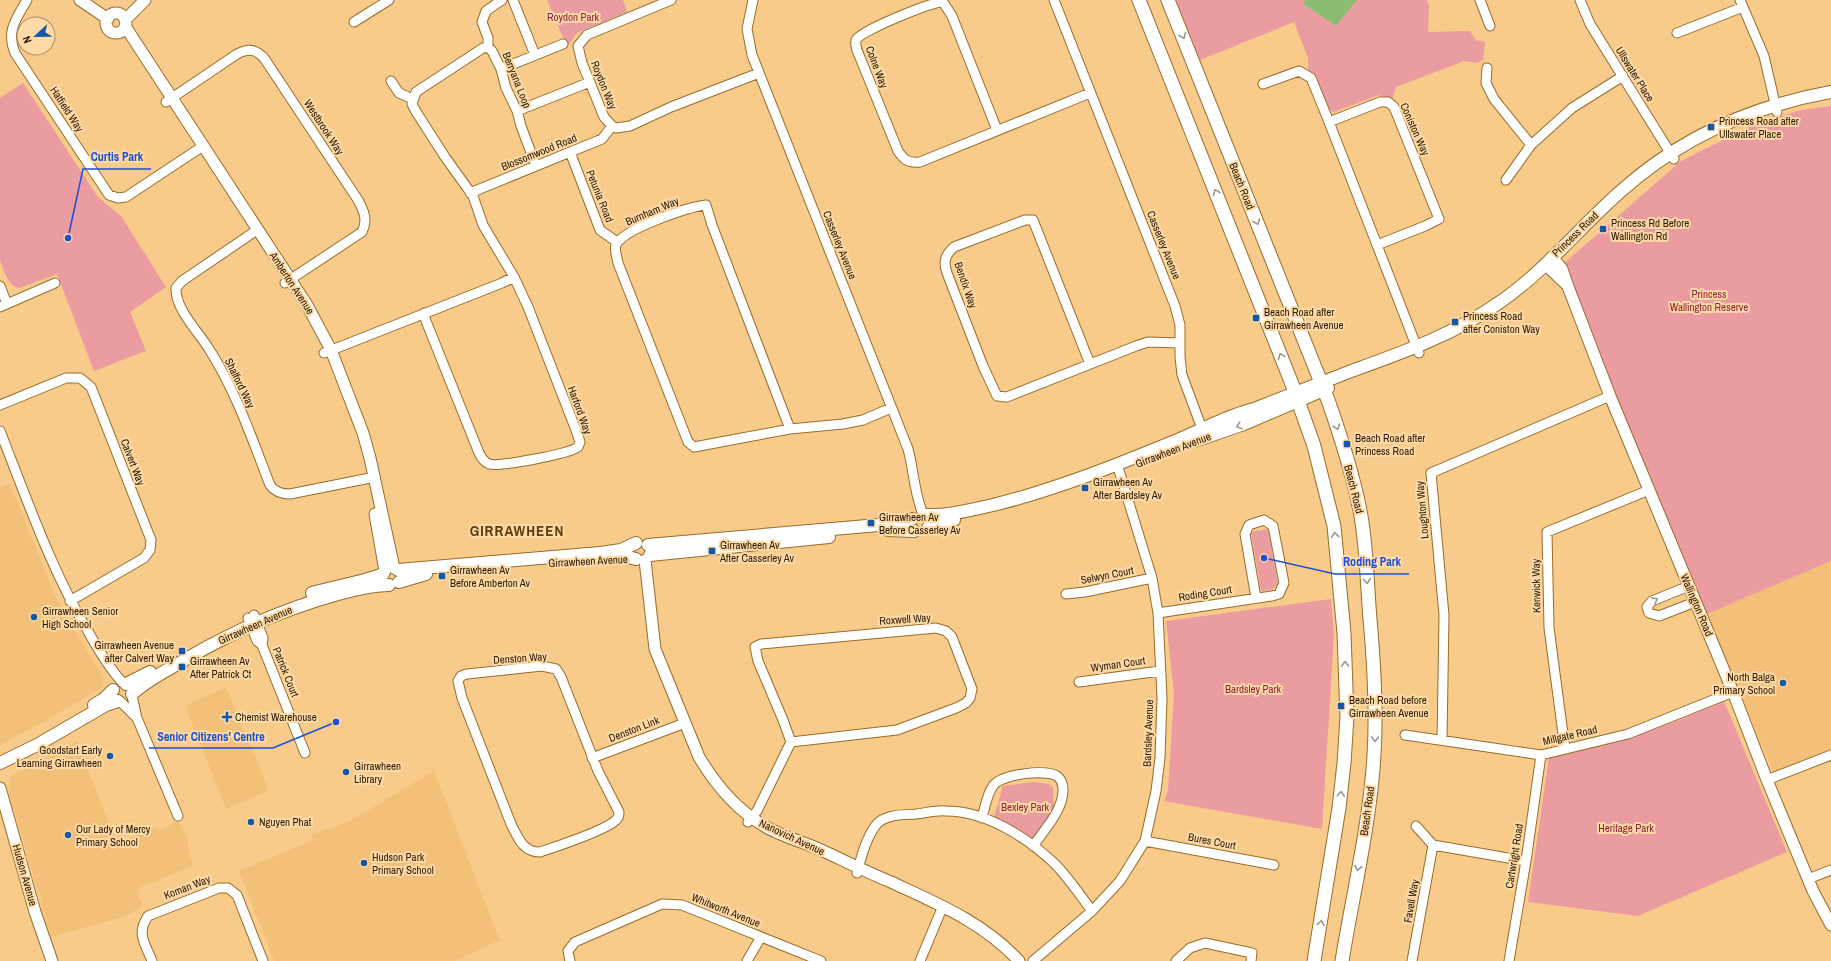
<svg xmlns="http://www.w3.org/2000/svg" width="1831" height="961" viewBox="0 0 1831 961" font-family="'Archivo Narrow',sans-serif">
  <rect width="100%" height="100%" fill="#f9cb8a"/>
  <!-- built -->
  <path fill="#f2c078" d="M 10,484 L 56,598 L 104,679 L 103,687 L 42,723 L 0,745 L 0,488 Z
    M 1831,561 L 1831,752 L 1774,774 L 1707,614 Z
    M 226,687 L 267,785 L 267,791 L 226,809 L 185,706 Z
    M 77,741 L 117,843 L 156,827 L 158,831 L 179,821 L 188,840 L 189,854 L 194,865 L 137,889 L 143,906 L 126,916 L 51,937 L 8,789 L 11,776 Z
    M 434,771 L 500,940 L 455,961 L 274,961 L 239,871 L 313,840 L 312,835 L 350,821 Z"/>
  <!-- green -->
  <path fill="#eb9ca1" d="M 547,0 L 623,0 L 627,12 L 577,33 L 567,47 Z
    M 1176,0 L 1305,0 L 1303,4 L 1336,26 L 1357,0 L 1427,0 L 1429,6 L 1428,32 L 1470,31 L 1476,40 L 1485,42 L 1483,60 L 1476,63 L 1464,61 L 1396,87 L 1392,100 L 1379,95 L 1334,112 L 1325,109 L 1308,68 L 1308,58 L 1294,22 L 1200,60 Z
    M 23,83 L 98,197 L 121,216 L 166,287 L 130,312 L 146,351 L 94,371 L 57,274 L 20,288 C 8,288 4,270 0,260 L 0,98 Z
    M 1831,106 L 1831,561 L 1707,614 L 1562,265 L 1681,161 L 1747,128 L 1800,110 Z
    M 1268,529 L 1278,584 L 1271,590 L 1261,591 L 1251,532 Z
    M 1331,599 L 1334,635 L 1322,829 L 1164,801 L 1168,790 L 1174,693 L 1166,621 Z
    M 1724,701 L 1787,852 L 1638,916 L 1528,902 L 1549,757 L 1621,741 L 1674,722 Z
    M 1033,782 L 1049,784 L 1053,788 L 1054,808 L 1032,841 L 994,817 L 1003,786 Z"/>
  <!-- water -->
  <path fill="#8abc71" d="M 1305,0 L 1357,0 L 1336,26 L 1303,4 Z"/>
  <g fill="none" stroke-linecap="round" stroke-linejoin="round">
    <!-- minor casing -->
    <g stroke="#966c2b" stroke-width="11">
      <path id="minor" d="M 27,0 C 16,19 6,31 15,53 L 109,195 L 118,198 L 126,197 L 203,146
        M 513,0 L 535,55
        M 671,0 L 587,35 L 578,46 L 582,63 L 604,117 L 612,126 L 616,128 L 630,126 L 671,107 L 759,73
        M 753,0 L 747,29 L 752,55 L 908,449 C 914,471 914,493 923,514
        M 1054,0 L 1175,306 L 1180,325 L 1180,357 L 1182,375 L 1204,434
        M 1480,0 L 1490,26
        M 1580,0 L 1590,24 L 1674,159
        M 1740,0 L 1764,56 L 1777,112
        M 354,22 L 389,0
        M 1677,33 L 1743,7
        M 488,47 L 488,38 L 482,22 L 486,11 L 502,0
        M 1487,68 L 1486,83 L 1494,99 L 1531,145
        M 501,69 L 563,44
        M 391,81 L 399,93 L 413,99
        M 1263,84 L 1299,71 L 1311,78 L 1329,122
        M 166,102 L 237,54 C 249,48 255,49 264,58 L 358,200 C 364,211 368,220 362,232 L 285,283
        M 517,111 L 590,82
        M 997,130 L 952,16 L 943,2 C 931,2 860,31 856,40 C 855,45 857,51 859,55 L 898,151 C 904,160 908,163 920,162 L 1090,93
        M 570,152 L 600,230 L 617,242
        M 1506,180 L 1531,145 L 1572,108 L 1623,76
        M 470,193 L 602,139 L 612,126
        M 257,230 L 182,281 L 176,288 C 175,309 198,331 209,349 C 236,391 252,439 270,485 C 275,492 281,494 290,494 L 375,477
        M 1377,245 L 1329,122 L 1380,102 L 1388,102 L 1394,107 L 1439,219 L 1425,226 L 1377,245 L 1419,353
        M 514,277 L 483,225 L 473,196 L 445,157 L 415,110 L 412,104 L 416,92 L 483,48 L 488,47 L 492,51 L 501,69 L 506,88 L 517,111 L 521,126 L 536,166
        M 0,286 L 7,304
        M 0,307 L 55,283
        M 324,353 L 502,283 L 514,277 L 528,307 L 576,430 L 580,442 L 578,447 C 569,454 499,467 489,464 C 484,462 481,457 479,453 L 426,321 L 424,313
        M 1090,364 L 1033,220 L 1025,220 L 954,247 C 945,255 943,262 947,273 L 983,366 L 997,396 L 1007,397 L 1136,346 L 1148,342 L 1180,343
        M 0,405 L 66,378 L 80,378 L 91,387 L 151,540 L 150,550 L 144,558 L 70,601
        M 790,429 L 712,225 L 706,205 C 688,207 623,229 616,245 C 614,249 617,257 618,263 L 688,442 L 694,447 L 790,429 L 843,424 L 863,420 L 891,408
        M 0,431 C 27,499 51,570 89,633 C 99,651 109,668 123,683
        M 1689,586 L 1652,601 L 1647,607 L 1649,613 L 1659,616 L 1695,602
        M 1066,594 L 1085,592 L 1152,578
        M 1158,613 L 1272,596 L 1279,594 L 1284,583 L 1273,526 L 1264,520 L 1249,525 L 1245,534 L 1256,598
        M 254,615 L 263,638 L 262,645 L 305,753
        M 248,618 L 257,641 L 262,645
        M 542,666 L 556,669 L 561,677 L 598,771 L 619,812 C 619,815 619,818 616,820 C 607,830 555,847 540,852 C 523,852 518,838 511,824 L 462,698 L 458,681 L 461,676 L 467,674 Z
        M 1079,682 L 1160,671
        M 132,696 L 137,718 L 178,816
        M 121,702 L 136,717
        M 1405,735 L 1541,755 L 1628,734 L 1733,692
        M 1442,740 L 1444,615 L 1431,473 L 1610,396
        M 1565,749 L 1549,628 L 1547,532 L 1649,490
        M 592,758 L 685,723
        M 1767,780 L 1831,755
        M 982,818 C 985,807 987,794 993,786 C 1001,774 1045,769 1057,776 C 1061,779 1063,785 1063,790 C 1063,811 1044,830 1033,846
        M 748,822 L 757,811 L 791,742 L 783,720 L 758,661 L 755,647 L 761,644 L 936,628 L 946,631 L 952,637 L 972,689 L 970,698 L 966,703 L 956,708 L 897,730 L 791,742
        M 1416,826 L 1433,845
        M 1145,841 L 1274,865
        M 857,873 C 861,858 866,838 876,825 C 885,814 903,815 916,814 C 926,813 936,810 946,811 C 986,811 1026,837 1054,863 C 1068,877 1080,895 1092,911
        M 1808,879 L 1831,870
        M 152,961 C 145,943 136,934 148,916 L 219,888 L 228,888 L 237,895 L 263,961
        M 570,961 L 568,951 L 575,942 L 662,904 L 682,905 L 821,961
        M 747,961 L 761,937
        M 920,961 L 943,906
        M 1033,961 L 1092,911 L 1120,881 L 1145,841 L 1156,791 L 1160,758 L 1162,698 L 1158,613 L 1152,578 L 1117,464
        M 1176,961 L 1190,948 L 1205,943 L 1252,953 L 1251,961
        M 1412,961 L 1433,845 L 1526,861
        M 1509,961 L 1526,861 L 1541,755"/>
    </g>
    <!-- tertiary casing -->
    <g stroke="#966c2b" stroke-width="13">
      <path id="tertiary" d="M 80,0 L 108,19
        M106 23a10 10 0 1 1 20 0a10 10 0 1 1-20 0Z
        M 125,20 L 145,0
        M 125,26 L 307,305 L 331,350 L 363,433 L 370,458 L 394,568
        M 1552,257 L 1562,269 L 1567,284 L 1610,396 L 1733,692 L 1767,780 L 1813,891 L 1831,925
        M 1545,264 L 1566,284
        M 375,514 L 385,571
        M 645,560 L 655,649 L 699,757 C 715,784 738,811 766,827 C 782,836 802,842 819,849 C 843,860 866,872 891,882 C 938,904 983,922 1019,961
        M 0,788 L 35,912 L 52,961"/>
    </g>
    <!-- secondary casing -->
    <g stroke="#966c2b" stroke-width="14">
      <path id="secondary" d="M 1195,441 L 1244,424 L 1328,388
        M 925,515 C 949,516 970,510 993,505 C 1058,489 1119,464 1180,439 C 1204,429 1228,415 1254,409 C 1287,396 1320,383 1354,370 C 1404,352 1455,334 1500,302 C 1545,271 1580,227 1621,191 C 1680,138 1753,106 1831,92
        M 928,528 L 954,520
        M 888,530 L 914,531
        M 648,545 L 890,524 L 912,519
        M 650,555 L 829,537
        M 610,558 L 628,557 L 636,559
        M 398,570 L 600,553 L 621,550 L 636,543
        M 399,582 L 426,574
        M 312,593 C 336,586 360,583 383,574
        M 126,684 L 150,672
        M 132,694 C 148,679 168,670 186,659 C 234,631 284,609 338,594 C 354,590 371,585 389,585
        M 94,705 L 104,699 L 113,690
        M 0,763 L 37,745 L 106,705 L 118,701"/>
    </g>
    <!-- primary casing -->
    <g stroke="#966c2b" stroke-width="15">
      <path id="primary" d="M 1139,0 L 1292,384 L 1314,446 L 1334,526 L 1344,633 L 1347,717 L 1344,763 L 1339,808 L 1314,961
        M 1168,0 L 1328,400 C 1341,437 1354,477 1361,516 C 1367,550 1367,585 1370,619 C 1374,664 1377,709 1374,755 C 1370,824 1353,893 1342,961"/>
    </g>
    <!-- minor -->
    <use href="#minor" stroke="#fff" stroke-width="9"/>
    <!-- tertiary -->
    <use href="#tertiary" stroke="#fff" stroke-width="11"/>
    <!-- secondary -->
    <use href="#secondary" stroke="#fff" stroke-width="12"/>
    <!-- primary -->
    <use href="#primary" stroke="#fff" stroke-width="13"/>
  </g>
  <!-- one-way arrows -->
  <defs><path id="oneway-chevron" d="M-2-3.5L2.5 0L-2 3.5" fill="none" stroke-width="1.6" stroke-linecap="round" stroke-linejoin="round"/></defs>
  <g stroke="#9f978c">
    <use href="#oneway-chevron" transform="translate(1183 36) rotate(68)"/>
    <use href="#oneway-chevron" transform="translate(1216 192) rotate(-112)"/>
    <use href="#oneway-chevron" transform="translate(1257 222) rotate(68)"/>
    <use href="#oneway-chevron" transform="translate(1281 356) rotate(-112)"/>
    <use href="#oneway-chevron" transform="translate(1239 426) rotate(161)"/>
    <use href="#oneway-chevron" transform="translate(1337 427) rotate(71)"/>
    <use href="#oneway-chevron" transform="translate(1335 535) rotate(-96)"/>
    <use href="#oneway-chevron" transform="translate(1367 581) rotate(86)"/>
    <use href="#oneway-chevron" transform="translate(1655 600) rotate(-30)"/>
    <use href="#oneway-chevron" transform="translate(1345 664) rotate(-92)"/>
    <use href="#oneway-chevron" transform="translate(1375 739) rotate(92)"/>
    <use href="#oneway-chevron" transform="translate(1341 794) rotate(-83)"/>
    <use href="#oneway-chevron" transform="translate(1358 868) rotate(101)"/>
    <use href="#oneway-chevron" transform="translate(1321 923) rotate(-81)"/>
  </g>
  <!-- markers -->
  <g fill="#1358a8" stroke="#ffdaa7" stroke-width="1.5">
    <rect x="1707" y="123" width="8" height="8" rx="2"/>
    <rect x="1599" y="225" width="8" height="8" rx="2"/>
    <rect x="1252" y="314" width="8" height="8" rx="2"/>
    <rect x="1451" y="318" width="8" height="8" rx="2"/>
    <rect x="1343" y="440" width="8" height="8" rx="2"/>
    <rect x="1081" y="484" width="8" height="8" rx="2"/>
    <rect x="867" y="519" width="8" height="8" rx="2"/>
    <rect x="708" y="547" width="8" height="8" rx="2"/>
    <rect x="438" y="572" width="8" height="8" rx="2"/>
    <circle cx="34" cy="617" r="4"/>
    <rect x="178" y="647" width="8" height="8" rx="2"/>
    <rect x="178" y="663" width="8" height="8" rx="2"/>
    <circle cx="1783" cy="683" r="4"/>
    <rect x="1337" y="702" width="8" height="8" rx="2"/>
    <path d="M225 711h4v4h4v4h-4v4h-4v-4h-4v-4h4z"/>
    <circle cx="110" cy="756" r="4"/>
    <circle cx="346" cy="772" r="4"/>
    <circle cx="251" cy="822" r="4"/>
    <circle cx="68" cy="835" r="4"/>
    <circle cx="364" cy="863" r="4"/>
  </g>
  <g text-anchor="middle" stroke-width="4" stroke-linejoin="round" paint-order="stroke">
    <!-- park labels -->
    <g font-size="11" fill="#902135" stroke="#ffdaa7">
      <text x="573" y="21">Roydon Park</text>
      <text x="1709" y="298">Princess<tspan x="1709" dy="13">Wallington Reserve</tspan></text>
      <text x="1253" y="693">Bardsley Park</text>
      <text x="1025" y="811">Bexley Park</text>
      <text x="1626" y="832">Heritage Park</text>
    </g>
    <!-- street labels -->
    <g font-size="11" fill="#291800" stroke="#ffdaa7">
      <text transform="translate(877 67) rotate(69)" y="4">Colne Way</text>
      <text transform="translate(1635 74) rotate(58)" y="4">Ullswater Place</text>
      <text transform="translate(517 80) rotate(68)" y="4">Berryana Loop</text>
      <text transform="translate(604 85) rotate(68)" y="4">Roydon Way</text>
      <text transform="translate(67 109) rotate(57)" y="4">Hatfield Way</text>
      <text transform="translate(324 127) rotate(57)" y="4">Westbrook Way</text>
      <text transform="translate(1415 129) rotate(66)" y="4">Coniston Way</text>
      <text transform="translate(539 152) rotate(-22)" y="4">Blossomwood Road</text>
      <text transform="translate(1242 186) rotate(68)" y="4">Beach Road</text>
      <text transform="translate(600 196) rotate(68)" y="4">Petunia Road</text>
      <text transform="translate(652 211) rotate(-23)" y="4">Burnham Way</text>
      <text transform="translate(1575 234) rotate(-44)" y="4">Princess Road</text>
      <text transform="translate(840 245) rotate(68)" y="4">Casserley Avenue</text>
      <text transform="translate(1164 245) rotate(68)" y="4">Casserley Avenue</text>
      <text transform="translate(292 283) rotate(57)" y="4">Amberton Avenue</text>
      <text transform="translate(966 285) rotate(71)" y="4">Bendix Way</text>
      <text transform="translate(240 383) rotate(64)" y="4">Shalford Way</text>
      <text transform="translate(580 410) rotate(70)" y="4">Harford Way</text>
      <text transform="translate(1173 450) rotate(-21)" y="4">Girrawheen Avenue</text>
      <text transform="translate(133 462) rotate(69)" y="4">Calvert Way</text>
      <text transform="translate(1354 489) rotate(76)" y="4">Beach Road</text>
      <text transform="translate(1422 510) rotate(-95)" y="4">Loughton Way</text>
      <text transform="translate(588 561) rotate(-3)" y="4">Girrawheen Avenue</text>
      <text transform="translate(1107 575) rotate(-11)" y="4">Selwyn Court</text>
      <text transform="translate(1536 586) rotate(-91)" y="4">Kenwick Way</text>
      <text transform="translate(1205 593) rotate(-9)" y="4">Roding Court</text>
      <text transform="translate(1697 605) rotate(67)" y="4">Wallington Road</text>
      <text transform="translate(905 619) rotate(-4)" y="4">Roxwell Way</text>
      <text transform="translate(255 625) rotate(-24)" y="4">Girrawheen Avenue</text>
      <text transform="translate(520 658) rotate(-4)" y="4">Denston Way</text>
      <text transform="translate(1118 664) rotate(-8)" y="4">Wyman Court</text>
      <text transform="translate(286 672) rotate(68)" y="4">Patrick Court</text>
      <text transform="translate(634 729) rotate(-21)" y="4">Denston Link</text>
      <text transform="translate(1148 733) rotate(-88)" y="4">Bardsley Avenue</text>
      <text transform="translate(1570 735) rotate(-13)" y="4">Millgate Road</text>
      <text transform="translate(1367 811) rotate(-82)" y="4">Beach Road</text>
      <text transform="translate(792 837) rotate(25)" y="4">Nanovich Avenue</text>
      <text transform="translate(1212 841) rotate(11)" y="4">Bures Court</text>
      <text transform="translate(1514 856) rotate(-81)" y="4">Cartwright Road</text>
      <text transform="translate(25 875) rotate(74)" y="4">Hudson Avenue</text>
      <text transform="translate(187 887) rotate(-21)" y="4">Koman Way</text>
      <text transform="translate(1411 901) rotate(-80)" y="4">Favell Way</text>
      <text transform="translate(726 910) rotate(22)" y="4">Whitworth Avenue</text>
    </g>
    <!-- poi labels -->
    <g font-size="11" fill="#291800" stroke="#ffdaa7" text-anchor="start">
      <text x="1719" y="125">Princess Road after<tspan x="1719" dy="13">Ullswater Place</tspan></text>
      <text x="1611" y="227">Princess Rd Before<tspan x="1611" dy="13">Wallington Rd</tspan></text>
      <text x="1264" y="316">Beach Road after<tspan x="1264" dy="13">Girrawheen Avenue</tspan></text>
      <text x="1463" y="320">Princess Road<tspan x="1463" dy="13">after Coniston Way</tspan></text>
      <text x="1355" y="442">Beach Road after<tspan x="1355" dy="13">Princess Road</tspan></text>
      <text x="1093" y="486">Girrawheen Av<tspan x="1093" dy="13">After Bardsley Av</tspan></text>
      <text x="879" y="521">Girrawheen Av<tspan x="879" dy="13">Before Casserley Av</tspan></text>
      <text x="720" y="549">Girrawheen Av<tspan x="720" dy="13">After Casserley Av</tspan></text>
      <text x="450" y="574">Girrawheen Av<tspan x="450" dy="13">Before Amberton Av</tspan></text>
      <text x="42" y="615">Girrawheen Senior<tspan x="42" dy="13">High School</tspan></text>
      <text x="174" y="649" text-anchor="end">Girrawheen Avenue<tspan x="174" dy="13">after Calvert Way</tspan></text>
      <text x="190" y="665">Girrawheen Av<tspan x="190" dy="13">After Patrick Ct</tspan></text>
      <text x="1775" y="681" text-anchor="end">North Balga<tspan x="1775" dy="13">Primary School</tspan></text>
      <text x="1349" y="704">Beach Road before<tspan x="1349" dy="13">Girrawheen Avenue</tspan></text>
      <text x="235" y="721">Chemist Warehouse</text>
      <text x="102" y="754" text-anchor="end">Goodstart Early<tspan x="102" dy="13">Learning Girrawheen</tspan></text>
      <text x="354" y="770">Girrawheen<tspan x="354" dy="13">Library</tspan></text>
      <text x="259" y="826">Nguyen Phat</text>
      <text x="76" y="833">Our Lady of Mercy<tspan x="76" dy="13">Primary School</tspan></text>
      <text x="372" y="861">Hudson Park<tspan x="372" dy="13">Primary School</tspan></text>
    </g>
    <!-- district labels -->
    <g font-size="15" font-weight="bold" letter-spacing="1" fill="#5d3e08" stroke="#ffdaa7">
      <text x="517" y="536">GIRRAWHEEN</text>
    </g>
  </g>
  <!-- callouts -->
  <path fill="none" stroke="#1d4ed8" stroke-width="1.5" d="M68 238L83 169H151M1264 558L1335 574H1409M336 722L273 748H149"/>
  <g fill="#1d4ed8" stroke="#ffdaa7" stroke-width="1.5">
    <circle cx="68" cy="238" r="4"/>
    <circle cx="1264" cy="558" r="4"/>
    <circle cx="336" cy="722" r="4"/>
  </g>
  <g font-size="12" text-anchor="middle" font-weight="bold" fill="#1d4ed8" stroke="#ffdaa7" stroke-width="4" stroke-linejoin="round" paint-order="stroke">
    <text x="117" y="161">Curtis Park</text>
    <text x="1372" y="566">Roding Park</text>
    <text x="211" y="741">Senior Citizens' Centre</text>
  </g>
  <!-- north arrow -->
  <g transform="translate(36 36) rotate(248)"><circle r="19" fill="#ffdaa7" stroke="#a98c64"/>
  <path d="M0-3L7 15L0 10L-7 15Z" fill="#1358a8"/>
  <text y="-6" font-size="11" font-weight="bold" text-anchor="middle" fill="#291800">N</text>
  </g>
</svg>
